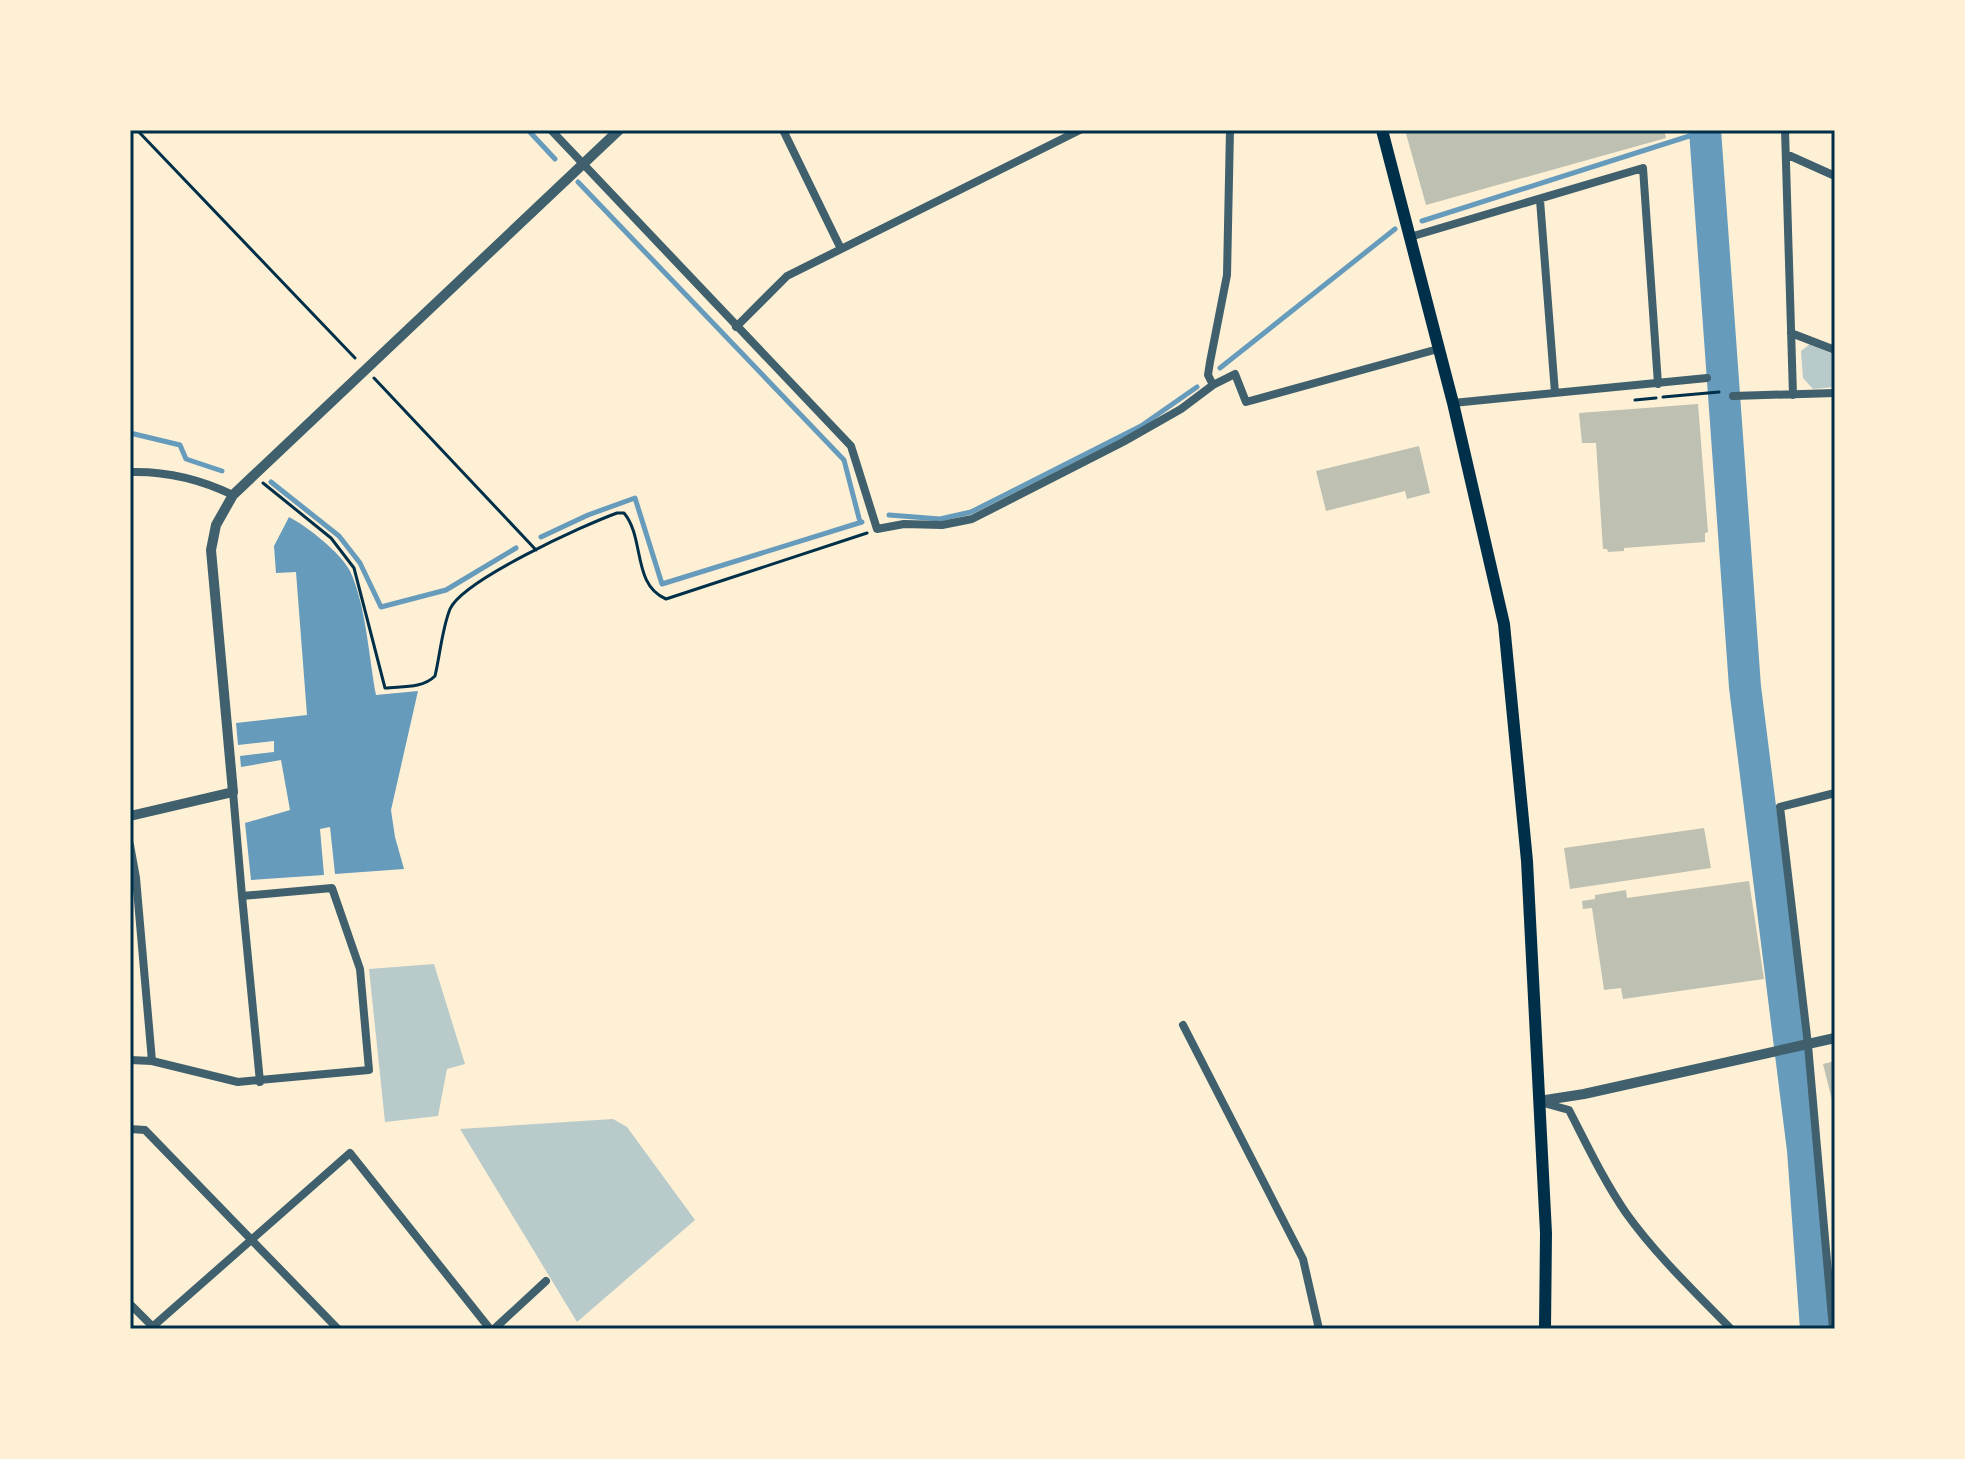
<svg xmlns="http://www.w3.org/2000/svg" width="1965" height="1459" viewBox="0 0 1965 1459" font-family="Cabin,sans-serif">
  <rect width="100%" height="100%" fill="#fdf0d5"/>
  <!-- green -->
  <path fill="#b9caca" d="M 1810,344 L 1835,355 L 1835,387 L 1813,389 L 1803,378 L 1801,351 Z
    M 434,964 L 465,1064 L 447,1069 L 438,1116 L 385,1122 L 369,969 Z
    M 613,1119 L 627,1127 L 695,1220 L 577,1322 L 460,1129 Z"/>
  <!-- water -->
  <path fill="#669bbc" d="M 289,517 C 307,526 341,553 350,571 C 366,605 369,658 376,695 L 418,691 L 391,810 L 395,837 L 404,869 L 335,874 L 330,827 L 320,829 L 324,875 L 251,880 L 245,823 L 290,810 L 281,760 L 241,767 L 240,756 L 274,752 L 274,741 L 238,745 L 236,723 L 307,715 L 296,572 L 276,573 L 274,546 Z"/>
  <g fill="none" stroke-linecap="round" stroke-linejoin="round">
    <!-- stream -->
    <path stroke="#669bbc" stroke-width="5" d="M 528,130 L 555,159
      M 578,182 L 844,460 L 860,522
      M 1422,221 L 1705,131
      M 1220,368 L 1395,229
      M 130,433 L 180,445 L 186,459 L 222,471
      M 271,482 L 339,536 L 360,563 L 381,607 L 446,590 L 516,548
      M 889,515 L 940,519 L 971,512 L 1141,426 L 1197,387
      M 541,537 L 588,515 L 635,498 L 662,584 L 862,522"/>
    <!-- river -->
    <path stroke="#669bbc" stroke-width="32" d="M 1705,130 L 1745,687 L 1803,1150 L 1816,1329"/>
  </g>
  <!-- building -->
  <path fill="#bec0b2" d="M 1405,130 L 1664,130 L 1666,138 L 1426,205 Z
    M 1698,404 L 1708,532 L 1705,533 L 1705,542 L 1624,548 L 1624,551 L 1608,552 L 1607,549 L 1603,549 L 1596,443 L 1582,443 L 1579,413 Z
    M 1419,446 L 1430,493 L 1407,499 L 1405,491 L 1326,511 L 1316,471 Z
    M 1704,828 L 1711,868 L 1570,889 L 1564,848 Z
    M 1749,881 L 1764,979 L 1623,999 L 1621,988 L 1604,990 L 1592,908 L 1583,909 L 1582,901 L 1595,899 L 1595,895 L 1626,890 L 1627,898 Z
    M 1835,1061 L 1835,1108 L 1834,1108 L 1823,1064 Z"/>
  <g fill="none" stroke-linecap="round" stroke-linejoin="round">
    <!-- path -->
    <path stroke="#003049" stroke-width="3" d="M 137,130 L 355,358
      M 374,378 L 536,550
      M 1663,397 L 1719,392
      M 1635,400 L 1656,398
      M 263,483 L 331,538 L 354,568 L 385,688 C 401,686 422,689 435,676 C 440,655 442,629 450,609 C 463,580 584,525 617,513 L 624,513 C 645,538 632,585 666,599 L 867,533"/>
    <!-- minor -->
    <path stroke="#3f606c" stroke-width="8" d="M 551,130 L 851,446 L 877,529 L 904,524 L 942,525 L 972,519 L 1123,442 L 1181,409 L 1213,385 L 1235,374 L 1246,402 L 1438,349
      M 783,130 L 841,249
      M 1785,130 L 1793,395
      M 1786,154 L 1835,176
      M 1540,200 L 1555,393
      M 1410,237 L 1643,168 L 1658,384
      M 736,327 L 787,276 L 1080,130
      M 1791,333 L 1835,350
      M 1213,385 L 1208,375 L 1210,362 L 1227,275 L 1230,130
      M 1733,396 L 1835,393
      M 1453,403 L 1707,378
      M 130,472 C 166,471 200,479 233,495
      M 130,845 L 136,878 L 152,1061
      M 242,896 L 260,1082
      M 1183,1025 L 1303,1259 L 1319,1329
      M 130,1060 L 152,1061 L 238,1082 L 369,1070 L 360,969 L 332,888 L 242,896 L 233,792
      M 1540,1102 L 1569,1110 C 1587,1145 1604,1181 1626,1213 C 1656,1255 1695,1292 1731,1329
      M 130,1129 L 145,1130 L 338,1329
      M 130,1304 L 155,1329
      M 150,1329 L 350,1153 L 490,1329
      M 494,1329 L 546,1281
      M 1833,1329 L 1808,1045 L 1780,807 L 1835,793"/>
    <!-- tertiary -->
    <path stroke="#3f606c" stroke-width="10" d="M 130,816 L 233,792 L 211,550 L 216,525 L 233,495 L 619,130
      M 1539,1101 L 1584,1094 L 1835,1038"/>
    <!-- primary -->
    <path stroke="#003049" stroke-width="12" d="M 1382,130 L 1453,403 L 1504,624 L 1527,861 L 1546,1233 L 1545,1329"/>
  </g>
  <!-- border -->
  <rect width="1965" height="1459" fill="none" stroke="#fdf0d5" stroke-width="264"/>
  <rect x="132" y="132" width="1701" height="1195" fill="none" stroke="#003049" stroke-width="3"/>
</svg>
